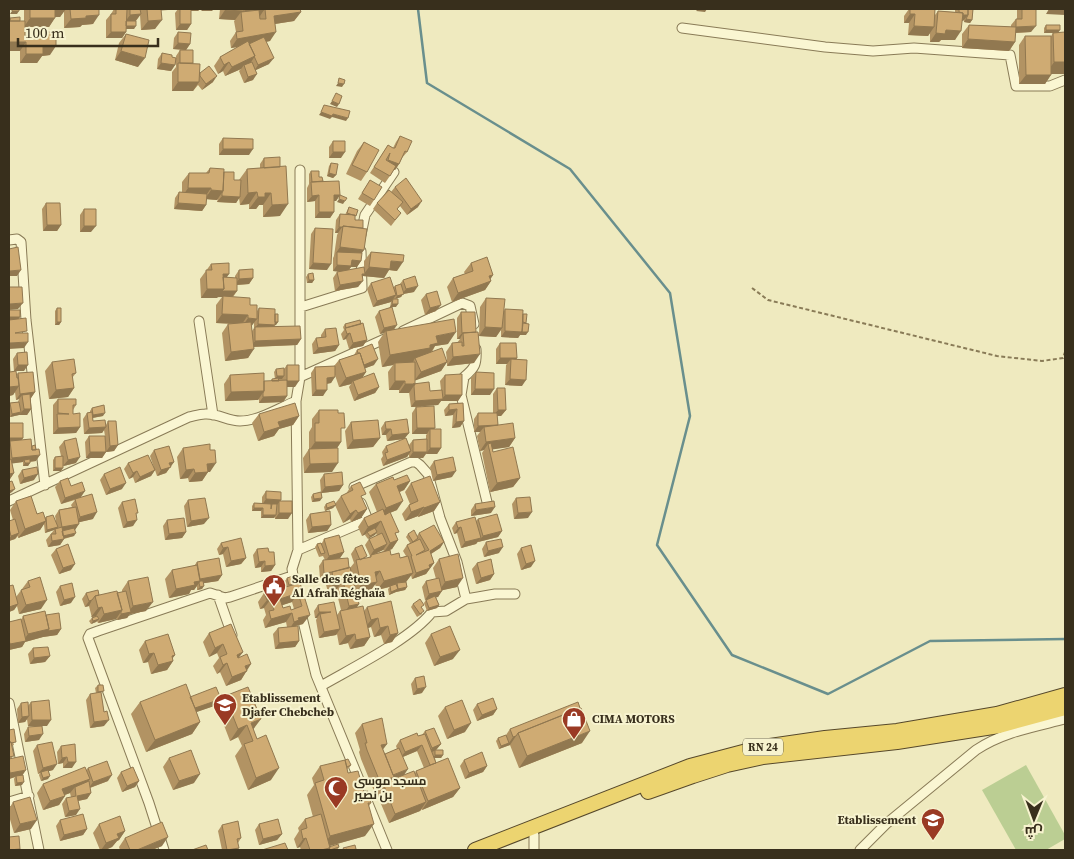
<svg xmlns="http://www.w3.org/2000/svg" width="1074" height="859" viewBox="0 0 1074 859" font-family="'Source Serif 4',Cairo,serif">
  <rect width="100%" height="100%" fill="#efeabf"/>
  <!-- green -->
  <path fill="#bbce93" d="M 1026,765 L 1065,835 L 1065,839 L 1046,850 L 1016,850 L 982,790 Z"/>
  <g fill="none" stroke-linecap="round" stroke-linejoin="round">
    <!-- stream -->
    <path stroke="#698f8d" stroke-width="2.5" d="M 418,9 L 427,83 L 570,169 L 670,293 L 690,416 L 657,545 L 732,655 L 828,694 L 930,641 L 1065,639"/>
    <!-- minor casing -->
    <g stroke="#897b57" stroke-width="11">
      <path id="minor" d="M 682,28 L 825,47 L 873,51 L 914,48 L 1010,55 L 1016,86 L 1050,86 L 1065,80
        M 361,235 L 365,215 L 394,172
        M 9,240 L 17,239 L 21,242 L 26,320 L 45,485
        M 301,307 L 362,288 L 361,251
        M 199,321 L 213,415
        M 403,331 L 462,303 L 470,306 L 474,324
        M 476,349 C 477,364 475,368 464,377 L 461,395 L 487,502
        M 300,377 L 389,337
        M 356,491 L 354,487 L 411,462 L 416,462 L 420,465 L 428,474 L 440,518 L 457,562 L 466,599
        M 9,501 L 189,417 C 194,416 200,414 205,414 C 217,413 228,421 240,421 C 259,421 279,408 296,401
        M 298,550 L 368,520 L 361,503
        M 295,588 L 292,569 L 298,550 L 296,401 L 300,377 L 300,170
        M 218,595 L 232,635
        M 301,613 L 316,675 L 360,782
        M 321,686 C 352,668 411,639 432,612 L 446,611 L 466,599 L 478,597 L 495,594 L 515,594
        M 9,703 L 39,850
        M 365,796 L 387,850
        M 9,802 L 29,796
        M 164,850 L 149,803 L 88,638 L 90,634 L 98,631 L 210,593 L 225,598 L 230,597 L 292,576
        M 534,850 L 534,835
        M 860,850 L 886,824 L 976,750 C 1003,732 1034,727 1065,719"/>
    </g>
    <!-- trunk casing -->
    <g stroke="#56482b" stroke-width="16">
      <path id="trunk" d="M 648,792 L 693,776 L 727,765 L 763,757 L 897,742 L 999,726 L 1065,708
        M 475,850 L 690,766 L 762,747 L 825,738 L 897,731 L 997,714 L 1065,695"/>
    </g>
    <!-- path -->
    <path stroke="#897b57" stroke-width="2" stroke-dasharray="4 2.5" stroke-linecap="butt" d="M 752,288 L 768,300 L 997,356 L 1042,361 L 1063,358 L 1065,352"/>
    <!-- minor -->
    <use href="#minor" stroke="#faf6d2" stroke-width="9"/>
    <!-- trunk -->
    <use href="#trunk" stroke="#ecd470" stroke-width="14"/>
  </g>
  <!-- wall -->
  <path fill="#b29363" fill-rule="evenodd" d="M 9,9 L 10,18 L 20,21 L 24,21 L 24,9 L 99,9 L 93,24 L 82,25 L 80,27 L 64,28 L 64,11 L 60,17 L 55,17 L 49,27 L 25,27 L 25,36 L 38,36 L 41,32 L 50,55 L 42,56 L 37,63 L 20,63 L 20,51 L 9,51 Z
    M 114,9 L 169,9 L 168,10 L 161,10 L 155,29 L 141,30 L 140,15 L 136,21 L 134,29 L 126,29 L 126,32 L 122,38 L 106,38 L 106,20 L 111,14 Z
    M 172,9 L 200,9 L 198,11 L 191,11 L 191,24 L 187,30 L 176,30 L 175,13 L 178,9 Z
    M 220,9 L 311,9 L 310,10 L 300,10 L 301,12 L 294,21 L 275,24 L 270,41 L 266,42 L 269,64 L 255,70 L 253,80 L 244,83 L 239,71 L 241,69 L 225,76 L 223,71 L 218,74 L 214,66 L 220,57 L 238,47 L 231,48 L 230,41 L 236,32 L 234,21 L 235,20 L 219,19 Z
    M 909,9 L 935,9 L 935,15 L 938,11 L 955,12 L 955,9 L 973,9 L 972,20 L 970,23 L 964,22 L 964,20 L 962,21 L 955,40 L 941,40 L 939,42 L 930,42 L 930,33 L 928,36 L 908,35 L 909,23 L 904,23 L 904,16 Z
    M 1017,9 L 1036,9 L 1031,32 L 1015,33 L 1015,42 L 1009,51 L 962,48 L 962,34 L 969,25 L 1011,27 L 1011,25 L 1016,19 L 1017,19 Z
    M 1046,25 L 1058,33 L 1065,74 L 1051,74 L 1045,84 L 1019,84 L 1019,45 L 1025,36 L 1051,36 L 1053,33 L 1044,33 L 1044,28 Z
    M 178,32 L 190,44 L 186,50 L 173,49 L 174,38 Z
    M 126,34 L 138,67 L 115,60 L 119,43 Z
    M 180,50 L 193,63 L 200,73 L 213,82 L 202,90 L 198,85 L 193,91 L 172,91 L 172,72 L 176,67 L 176,62 L 175,65 L 171,71 L 157,69 L 158,59 L 162,53 L 172,57 L 176,58 L 176,56 Z
    M 400,136 L 407,152 L 402,158 L 399,164 L 395,170 L 394,170 L 385,183 L 370,173 L 388,145 L 393,148 L 396,142 Z
    M 223,138 L 249,155 L 219,155 L 219,144 Z
    M 333,141 L 341,158 L 329,158 L 329,147 Z
    M 364,142 L 367,172 L 361,181 L 346,174 L 357,151 Z
    M 264,158 L 280,216 L 263,217 L 263,205 L 259,205 L 256,209 L 249,209 L 249,204 L 240,205 L 239,198 L 236,203 L 217,202 L 218,199 L 217,200 L 206,199 L 206,205 L 202,211 L 174,209 L 175,198 L 179,192 L 182,192 L 182,182 L 189,173 L 206,173 L 210,168 L 224,172 L 234,180 L 239,180 L 247,169 L 260,168 L 260,164 Z
    M 331,163 L 336,175 L 333,178 L 327,176 L 329,166 Z
    M 311,171 L 319,177 L 323,181 L 340,195 L 336,201 L 334,201 L 334,212 L 330,218 L 315,218 L 315,201 L 307,202 L 307,188 L 309,184 L 309,174 Z
    M 370,180 L 374,200 L 370,206 L 358,199 Z
    M 395,187 L 418,207 L 407,215 L 400,206 L 397,209 L 401,213 L 391,226 L 373,209 L 377,203 L 391,192 Z
    M 46,203 L 61,225 L 57,231 L 43,231 L 42,209 Z
    M 349,207 L 355,217 L 361,254 L 361,261 L 357,267 L 351,267 L 349,270 L 364,267 L 364,261 L 371,252 L 397,271 L 389,270 L 384,278 L 363,276 L 358,287 L 335,291 L 333,278 L 337,272 L 340,272 L 333,271 L 333,258 L 334,256 L 337,235 L 338,233 L 335,233 L 336,220 L 340,214 L 345,215 Z
    M 84,209 L 91,232 L 80,232 L 80,215 Z
    M 315,228 L 327,270 L 309,269 L 311,234 Z
    M 471,263 L 493,275 L 490,279 L 491,281 L 485,290 L 452,302 L 447,287 L 453,278 L 465,274 L 464,272 Z
    M 211,264 L 227,277 L 235,278 L 235,276 L 239,270 L 253,278 L 249,284 L 237,285 L 237,291 L 233,297 L 250,305 L 257,311 L 259,308 L 275,314 L 278,322 L 274,327 L 301,339 L 297,345 L 254,347 L 248,358 L 225,361 L 222,333 L 228,324 L 233,324 L 216,323 L 216,305 L 222,297 L 201,298 L 200,279 ZM 254,322 L 254,328 L 252,331 L 251,326 Z
    M 308,274 L 314,280 L 312,283 L 307,283 L 306,277 Z
    M 403,280 L 414,292 L 403,294 L 401,297 L 395,299 L 396,307 L 392,307 L 394,329 L 448,344 L 435,346 L 432,352 L 447,361 L 446,352 L 452,343 L 457,343 L 460,339 L 457,339 L 457,318 L 461,312 L 476,332 L 479,334 L 480,307 L 486,298 L 504,311 L 505,309 L 523,314 L 526,324 L 526,335 L 520,335 L 518,338 L 501,337 L 501,330 L 496,337 L 479,336 L 474,363 L 447,366 L 447,362 L 441,371 L 415,380 L 415,384 L 430,391 L 441,390 L 440,381 L 445,375 L 462,395 L 458,401 L 441,401 L 438,405 L 421,406 L 434,429 L 441,448 L 437,454 L 426,454 L 423,458 L 409,458 L 409,454 L 407,457 L 383,466 L 381,459 L 383,456 L 382,452 L 386,446 L 409,445 L 413,440 L 426,439 L 426,435 L 427,434 L 412,434 L 412,413 L 416,407 L 411,407 L 409,392 L 409,393 L 399,393 L 399,390 L 389,390 L 388,372 L 393,365 L 382,367 L 378,342 L 384,333 L 380,334 L 375,317 L 379,311 L 392,307 L 390,307 L 391,302 L 373,307 L 367,289 L 371,283 L 393,288 L 395,286 L 400,284 Z
    M 426,294 L 436,311 L 425,315 L 421,300 Z
    M 57,308 L 61,322 L 59,325 L 55,325 L 55,311 Z
    M 345,324 L 361,324 L 367,340 L 363,346 L 349,349 L 346,339 L 343,340 L 341,334 L 344,330 L 343,327 Z
    M 325,329 L 339,345 L 335,351 L 313,354 L 312,344 L 316,338 L 321,338 L 321,335 Z
    M 500,343 L 517,358 L 516,360 L 522,386 L 505,385 L 506,365 L 507,364 L 496,364 L 496,349 Z
    M 357,350 L 374,365 L 365,368 L 366,372 L 362,378 L 379,387 L 375,393 L 354,401 L 349,387 L 351,384 L 339,387 L 335,375 L 331,383 L 327,384 L 323,396 L 312,396 L 311,373 L 315,367 L 334,366 L 339,360 L 354,355 Z
    M 17,353 L 24,371 L 16,371 L 16,376 L 18,373 L 35,392 L 31,398 L 31,409 L 27,415 L 19,415 L 10,417 L 9,411 L 10,405 L 10,403 L 18,402 L 19,399 L 16,400 L 15,392 L 13,395 L 9,396 L 9,354 L 10,372 L 14,371 L 13,359 Z
    M 52,362 L 76,373 L 72,378 L 74,388 L 68,397 L 49,399 L 45,371 Z
    M 287,365 L 295,387 L 287,387 L 287,396 L 283,402 L 259,403 L 259,399 L 258,400 L 225,401 L 224,384 L 230,375 L 264,381 L 271,381 L 272,379 L 275,379 L 274,372 L 276,369 L 284,369 Z
    M 476,372 L 490,395 L 471,395 L 471,378 Z
    M 497,388 L 506,410 L 501,416 L 497,416 L 498,425 L 515,438 L 509,447 L 492,449 L 493,452 L 520,478 L 513,487 L 490,492 L 482,453 L 484,450 L 480,451 L 477,436 L 480,432 L 474,432 L 474,419 L 478,413 L 493,413 L 493,394 Z
    M 58,399 L 76,405 L 73,410 L 73,414 L 80,427 L 76,433 L 53,434 L 53,405 Z
    M 463,403 L 464,421 L 460,427 L 452,428 L 453,415 L 445,416 L 444,410 L 449,404 Z
    M 92,408 L 103,416 L 93,418 L 93,421 L 106,425 L 108,421 L 118,445 L 114,451 L 106,452 L 102,458 L 86,458 L 85,442 L 89,436 L 105,436 L 104,430 L 102,433 L 84,434 L 83,419 L 87,413 L 90,412 L 90,411 Z
    M 319,410 L 341,433 L 341,442 L 337,448 L 332,472 L 304,473 L 303,458 L 309,449 L 309,432 L 312,427 L 312,419 Z
    M 259,414 L 299,416 L 293,425 L 279,429 L 274,436 L 258,441 L 252,423 Z
    M 351,422 L 380,438 L 373,447 L 347,449 L 345,431 Z
    M 385,422 L 409,433 L 404,439 L 387,441 L 386,435 L 382,435 L 381,428 Z
    M 9,423 L 23,438 L 21,440 L 32,446 L 36,461 L 30,462 L 28,466 L 23,466 L 23,462 L 12,463 L 14,473 L 10,479 L 9,479 Z
    M 64,441 L 76,463 L 63,466 L 61,471 L 53,471 L 53,460 L 55,457 L 61,456 L 59,447 Z
    M 183,448 L 210,472 L 208,472 L 202,481 L 189,482 L 188,478 L 180,479 L 177,457 Z
    M 154,450 L 174,462 L 166,473 L 157,476 L 155,470 L 151,476 L 135,483 L 133,477 L 129,479 L 124,469 L 128,463 L 154,468 L 150,456 Z
    M 434,461 L 452,477 L 433,481 L 430,467 Z
    M 22,470 L 34,480 L 20,484 L 18,476 Z
    M 104,474 L 122,489 L 106,495 L 100,480 Z
    M 324,474 L 343,485 L 339,491 L 321,493 L 320,480 Z
    M 394,480 L 410,481 L 404,490 L 400,492 L 397,510 L 390,513 L 396,535 L 398,540 L 392,549 L 390,550 L 391,555 L 400,558 L 406,556 L 403,551 L 407,545 L 410,543 L 406,537 L 408,534 L 417,536 L 419,533 L 444,542 L 440,548 L 431,554 L 434,563 L 426,574 L 412,579 L 411,575 L 406,582 L 407,587 L 405,590 L 396,592 L 389,595 L 388,589 L 390,587 L 377,590 L 375,584 L 371,590 L 357,593 L 359,604 L 357,607 L 364,611 L 367,607 L 398,633 L 392,642 L 384,644 L 381,635 L 374,637 L 371,627 L 368,628 L 370,637 L 364,646 L 350,649 L 348,643 L 339,645 L 337,634 L 336,635 L 319,638 L 316,620 L 317,618 L 315,618 L 314,611 L 318,605 L 337,615 L 340,611 L 341,610 L 336,590 L 328,592 L 325,581 L 327,578 L 320,579 L 319,566 L 323,560 L 325,560 L 323,556 L 319,557 L 315,547 L 317,544 L 322,543 L 324,539 L 344,552 L 340,558 L 338,559 L 350,568 L 354,563 L 351,554 L 355,548 L 366,558 L 369,558 L 370,556 L 365,545 L 369,539 L 377,536 L 376,533 L 368,539 L 365,535 L 366,534 L 362,536 L 358,527 L 364,518 L 377,512 L 369,492 L 376,484 ZM 383,550 L 384,551 L 373,555 Z
    M 60,481 L 71,486 L 81,497 L 93,519 L 79,522 L 75,530 L 74,536 L 64,539 L 60,545 L 48,547 L 46,540 L 54,530 L 45,533 L 44,524 L 40,530 L 18,538 L 18,536 L 15,539 L 9,541 L 9,521 L 13,520 L 10,510 L 16,501 L 45,518 L 46,517 L 56,521 L 55,516 L 59,510 L 72,507 L 71,505 L 75,500 L 61,504 L 55,487 Z
    M 411,483 L 440,502 L 434,511 L 418,517 L 418,516 L 405,521 L 402,514 L 409,505 L 410,504 L 405,492 Z
    M 351,486 L 362,499 L 367,509 L 361,518 L 351,522 L 350,519 L 343,523 L 335,505 L 333,508 L 325,511 L 324,507 L 326,504 L 335,504 L 341,496 L 346,494 Z
    M 266,491 L 281,500 L 280,501 L 288,519 L 275,519 L 275,517 L 274,518 L 261,518 L 261,511 L 252,511 L 252,506 L 254,503 L 262,503 L 262,497 Z
    M 313,494 L 320,501 L 312,502 L 311,497 Z
    M 516,498 L 528,518 L 514,519 L 512,504 Z
    M 188,500 L 204,524 L 187,527 L 184,506 Z
    M 122,502 L 136,515 L 133,526 L 123,528 L 118,508 Z
    M 475,504 L 491,513 L 471,516 L 471,510 Z
    M 310,514 L 331,525 L 327,531 L 308,533 L 306,520 Z
    M 478,519 L 502,531 L 498,537 L 478,542 L 478,541 L 476,544 L 461,548 L 457,533 L 454,534 L 452,528 L 456,522 L 476,521 Z
    M 167,520 L 186,532 L 182,538 L 165,540 L 163,526 Z
    M 486,542 L 499,553 L 484,557 L 482,549 Z
    M 221,543 L 246,558 L 241,564 L 226,567 L 223,554 L 219,555 L 217,549 Z
    M 521,548 L 531,567 L 521,570 L 517,554 Z
    M 56,549 L 71,570 L 59,574 L 51,555 Z
    M 257,549 L 269,552 L 275,565 L 271,571 L 261,572 L 261,567 L 255,568 L 253,555 Z
    M 439,559 L 457,587 L 442,590 L 438,597 L 436,597 L 439,605 L 437,608 L 427,611 L 424,603 L 426,600 L 429,599 L 425,600 L 422,587 L 426,581 L 436,579 L 433,568 Z
    M 197,562 L 222,575 L 218,581 L 204,583 L 202,589 L 197,590 L 197,586 L 194,590 L 191,590 L 189,594 L 169,598 L 165,579 L 172,570 L 194,566 Z
    M 477,563 L 494,574 L 490,580 L 476,584 L 472,569 Z
    M 287,578 L 294,585 L 300,583 L 303,624 L 296,626 L 299,641 L 295,647 L 275,649 L 273,634 L 278,628 L 287,627 L 286,622 L 265,628 L 263,620 L 266,615 L 264,608 L 260,609 L 258,602 L 264,593 L 286,587 L 285,581 ZM 292,602 L 294,609 L 291,610 L 283,608 L 282,605 Z
    M 28,581 L 41,609 L 19,614 L 17,606 L 14,610 L 9,612 L 9,586 L 16,597 Z
    M 128,581 L 146,611 L 130,614 L 127,618 L 117,620 L 116,618 L 116,619 L 98,623 L 97,621 L 96,622 L 91,624 L 89,621 L 92,618 L 89,606 L 85,607 L 82,599 L 86,593 L 99,595 L 117,593 L 122,592 L 122,590 Z
    M 60,586 L 71,603 L 60,606 L 56,592 Z
    M 413,604 L 422,608 L 422,614 L 417,617 L 411,607 Z
    M 46,615 L 61,629 L 57,635 L 43,637 L 25,642 L 22,647 L 9,650 L 9,622 L 21,620 L 23,616 Z
    M 209,633 L 243,652 L 239,657 L 247,670 L 241,680 L 226,686 L 220,672 L 217,674 L 213,666 L 219,658 L 217,653 L 209,657 L 203,642 Z
    M 431,634 L 453,659 L 434,666 L 425,643 Z
    M 145,641 L 175,655 L 172,658 L 173,661 L 167,670 L 151,674 L 148,662 L 143,663 L 139,650 Z
    M 33,648 L 50,656 L 45,662 L 30,664 L 28,654 Z
    M 415,678 L 422,693 L 413,695 L 411,684 Z
    M 98,685 L 101,694 L 104,712 L 104,726 L 90,728 L 86,700 L 90,694 L 96,693 L 95,688 Z
    M 225,696 L 253,729 L 271,780 L 248,790 L 235,756 L 242,746 L 238,737 L 230,741 L 217,707 Z
    M 190,697 L 221,699 L 217,705 L 196,712 L 200,722 L 192,734 L 146,752 L 131,714 L 140,702 Z
    M 31,702 L 47,726 L 42,726 L 39,740 L 25,742 L 24,734 L 28,727 L 37,726 L 28,726 L 27,719 L 25,722 L 18,723 L 17,709 L 21,703 L 28,706 Z
    M 477,704 L 497,709 L 493,715 L 477,721 L 473,710 Z
    M 445,707 L 465,732 L 447,739 L 438,716 Z
    M 362,724 L 387,744 L 383,749 L 385,754 L 397,749 L 396,746 L 400,740 L 418,736 L 422,735 L 425,731 L 441,744 L 436,750 L 443,755 L 441,758 L 435,758 L 436,763 L 460,788 L 453,797 L 422,810 L 422,809 L 420,811 L 389,823 L 376,792 L 379,789 L 374,791 L 361,759 L 359,752 L 360,750 L 355,733 ZM 417,751 L 424,768 L 416,771 L 415,773 L 404,775 L 403,757 Z
    M 510,729 L 582,743 L 519,768 L 510,745 L 499,749 L 496,741 L 498,738 L 506,735 Z
    M 9,730 L 14,745 L 11,746 L 12,758 L 22,775 L 22,785 L 15,786 L 14,779 L 15,777 L 9,779 Z
    M 37,745 L 53,770 L 49,771 L 48,779 L 41,781 L 39,775 L 40,773 L 38,774 L 33,751 Z
    M 61,746 L 72,768 L 63,768 L 63,763 L 58,764 L 57,752 Z
    M 169,758 L 194,783 L 173,790 L 163,767 Z
    M 464,760 L 487,766 L 483,772 L 465,779 L 460,766 Z
    M 351,765 L 349,768 L 347,769 L 348,773 L 364,792 L 371,803 L 369,806 L 365,836 L 330,846 L 330,847 L 339,847 L 337,850 L 301,850 L 300,847 L 297,848 L 294,839 L 299,831 L 298,828 L 305,819 L 313,817 L 307,795 L 314,785 L 312,778 L 320,766 Z
    M 88,768 L 108,781 L 90,788 L 91,793 L 87,799 L 78,801 L 76,815 L 65,817 L 62,804 L 66,798 L 71,797 L 70,793 L 65,795 L 59,805 L 43,810 L 37,793 L 43,784 L 86,770 Z
    M 121,772 L 139,781 L 135,787 L 122,792 L 117,778 Z
    M 13,802 L 31,829 L 14,833 L 9,816 L 9,809 Z
    M 60,820 L 87,829 L 83,835 L 60,841 L 56,826 Z
    M 99,824 L 125,831 L 119,840 L 117,841 L 112,847 L 105,850 L 100,850 L 93,833 Z
    M 259,824 L 282,834 L 277,840 L 259,845 L 255,830 Z
    M 222,825 L 241,838 L 238,843 L 237,850 L 222,850 L 218,831 Z
    M 125,838 L 162,846 L 152,850 L 120,850 L 119,847 Z"/>
  <!-- shaded-wall -->
  <path fill="#917850" d="M 54,9 L 66,9 L 60,17 L 48,17 Z
    M 156,9 L 169,9 L 168,10 L 154,11 Z
    M 186,9 L 200,9 L 198,11 L 184,11 Z
    M 203,9 L 214,9 L 212,11 L 201,11 Z
    M 246,9 L 264,10 L 260,16 L 242,15 Z
    M 293,9 L 311,9 L 310,10 L 292,10 Z
    M 698,9 L 707,9 L 705,12 L 696,11 Z
    M 985,9 L 1009,9 L 1008,10 Z
    M 1049,9 L 1065,9 L 1065,15 L 1046,14 Z
    M 225,10 L 244,11 L 241,16 L 241,12 L 235,20 L 219,19 Z
    M 12,11 L 19,11 L 17,14 L 10,14 Z
    M 301,12 L 294,21 L 268,25 L 274,16 Z
    M 141,14 L 134,23 L 125,22 L 130,15 Z
    M 910,14 L 915,14 L 909,23 L 904,23 Z
    M 99,15 L 93,24 L 82,25 L 80,27 L 64,28 L 71,19 L 86,16 Z
    M 959,15 L 968,15 L 963,21 L 954,21 Z
    M 30,18 L 55,18 L 49,27 L 24,27 Z
    M 966,19 L 972,20 L 970,23 L 964,22 Z
    M 162,20 L 155,29 L 141,30 L 148,21 Z
    M 180,24 L 191,24 L 187,30 L 176,30 Z
    M 125,26 L 136,26 L 134,29 L 123,29 Z
    M 914,26 L 934,27 L 928,36 L 908,35 Z
    M 1036,26 L 1031,32 L 1011,33 L 1016,27 Z
    M 946,30 L 961,31 L 955,40 L 941,40 L 939,42 L 930,42 L 936,33 Z
    M 1046,30 L 1060,30 L 1058,33 L 1044,33 Z
    M 111,32 L 126,32 L 122,38 L 106,38 Z
    M 276,32 L 270,41 L 231,48 L 237,39 Z
    M 968,39 L 1015,42 L 1009,51 L 962,48 Z
    M 9,42 L 26,42 L 20,51 L 9,51 Z
    M 178,43 L 190,44 L 186,50 L 173,49 Z
    M 56,46 L 50,55 L 42,56 L 37,63 L 20,63 L 26,54 L 43,47 Z
    M 121,51 L 145,58 L 138,67 L 115,60 Z
    M 255,56 L 249,65 L 244,65 L 241,69 L 225,76 L 232,67 Z
    M 274,58 L 269,64 L 254,71 L 258,65 Z
    M 229,62 L 223,71 L 218,74 L 224,65 Z
    M 1054,62 L 1065,62 L 1065,74 L 1046,74 Z
    M 161,63 L 175,65 L 171,71 L 157,69 Z
    M 257,74 L 253,80 L 244,83 L 248,77 Z
    M 1026,75 L 1051,75 L 1045,84 L 1019,84 Z
    M 217,76 L 213,82 L 202,90 L 206,84 Z
    M 178,82 L 199,82 L 193,91 L 172,91 Z
    M 338,83 L 344,84 L 342,87 L 336,86 Z
    M 332,101 L 339,104 L 337,107 L 330,104 Z
    M 321,112 L 333,114 L 348,118 L 346,121 L 332,117 L 330,119 L 319,115 Z
    M 223,149 L 253,149 L 249,155 L 219,155 Z
    M 333,152 L 345,152 L 341,158 L 329,158 Z
    M 388,160 L 399,164 L 395,170 L 384,166 Z
    M 329,173 L 336,175 L 333,178 L 327,176 Z
    M 188,188 L 211,188 L 205,197 L 182,197 Z
    M 211,190 L 223,191 L 217,200 L 205,199 Z
    M 257,192 L 249,204 L 240,205 L 248,193 Z
    M 265,193 L 271,193 L 263,205 L 259,205 L 256,209 L 249,209 L 258,197 Z
    M 319,195 L 315,201 L 307,202 L 312,196 Z
    M 334,195 L 340,195 L 336,201 L 330,201 Z
    M 222,196 L 240,197 L 236,203 L 217,202 Z
    M 339,199 L 345,201 L 343,204 L 337,202 Z
    M 422,201 L 418,207 L 407,215 L 411,209 Z
    M 178,203 L 206,205 L 202,211 L 174,209 Z
    M 288,204 L 280,216 L 263,217 L 272,205 Z
    M 319,212 L 334,212 L 330,218 L 315,218 Z
    M 47,225 L 61,225 L 57,231 L 43,231 Z
    M 84,226 L 96,226 L 91,232 L 80,232 Z
    M 339,227 L 342,227 L 338,233 L 335,233 Z
    M 340,247 L 364,250 L 358,259 L 337,252 L 334,256 Z
    M 352,260 L 361,261 L 357,267 L 351,267 L 347,272 L 333,271 L 337,265 Z
    M 391,261 L 403,262 L 397,271 L 389,270 L 384,278 L 363,276 L 361,280 L 362,274 L 364,274 L 369,267 Z
    M 313,263 L 331,264 L 327,270 L 309,269 Z
    M 21,270 L 17,276 L 9,276 L 9,271 Z
    M 223,274 L 229,274 L 223,283 Z
    M 493,275 L 488,283 L 491,281 L 485,290 L 452,302 L 458,293 L 489,276 Z
    M 253,278 L 249,284 L 235,285 L 239,279 Z
    M 309,280 L 314,280 L 312,283 L 307,283 Z
    M 363,281 L 358,287 L 335,291 L 340,285 Z
    M 418,286 L 414,292 L 403,294 L 401,297 L 395,299 L 397,296 L 402,294 L 406,289 Z
    M 207,289 L 224,289 L 237,291 L 232,297 L 218,297 L 217,298 L 201,298 Z
    M 396,295 L 391,302 L 373,307 L 377,301 Z
    M 23,303 L 18,309 L 9,310 L 9,304 Z
    M 392,304 L 398,304 L 396,307 L 390,307 Z
    M 441,305 L 436,311 L 425,315 L 430,308 Z
    M 222,314 L 248,315 L 242,324 L 216,323 Z
    M 9,317 L 20,317 L 18,320 L 9,320 Z
    M 248,318 L 257,319 L 250,328 L 242,327 Z
    M 57,322 L 61,322 L 59,325 L 55,325 Z
    M 274,322 L 278,322 L 276,325 L 274,325 L 271,331 L 254,330 L 258,324 Z
    M 397,325 L 393,331 L 386,331 L 384,333 L 380,334 L 384,328 Z
    M 485,327 L 502,328 L 496,337 L 479,336 Z
    M 505,331 L 528,332 L 526,335 L 520,335 L 518,338 L 501,337 Z
    M 456,332 L 448,344 L 435,346 L 429,355 L 415,358 L 413,362 L 395,365 L 395,363 L 393,365 L 382,367 L 390,355 L 436,336 Z
    M 476,332 L 463,333 L 460,339 L 457,339 L 462,333 Z
    M 350,333 L 346,339 L 343,340 L 347,334 Z
    M 301,339 L 297,345 L 250,347 L 255,341 Z
    M 367,340 L 363,346 L 349,349 L 353,343 Z
    M 28,342 L 24,348 L 9,349 L 9,343 Z
    M 339,345 L 335,351 L 313,354 L 318,348 Z
    M 254,349 L 248,358 L 225,361 L 231,352 Z
    M 480,354 L 474,363 L 447,366 L 453,357 Z
    M 500,358 L 517,358 L 513,364 L 511,359 L 507,364 L 496,364 Z
    M 378,359 L 374,365 L 358,371 L 363,365 Z
    M 447,362 L 441,371 L 414,381 L 421,372 Z
    M 18,365 L 28,365 L 24,371 L 14,371 Z
    M 366,372 L 360,381 L 353,381 L 351,384 L 339,387 L 346,378 Z
    M 277,376 L 284,376 L 282,379 L 275,379 Z
    M 335,377 L 331,383 L 323,384 L 327,378 Z
    M 510,379 L 526,380 L 522,386 L 505,385 Z
    M 287,381 L 299,381 L 295,387 L 283,387 Z
    M 395,381 L 405,381 L 399,390 L 389,390 Z
    M 405,384 L 415,384 L 409,393 L 399,393 Z
    M 19,386 L 13,395 L 9,396 L 9,387 Z
    M 379,387 L 375,393 L 354,401 L 358,395 Z
    M 74,388 L 68,397 L 49,399 L 56,390 Z
    M 475,389 L 494,389 L 490,395 L 471,395 Z
    M 316,390 L 327,390 L 323,396 L 312,396 Z
    M 264,391 L 258,400 L 225,401 L 231,392 Z
    M 35,392 L 31,398 L 22,395 L 19,399 L 16,400 L 20,394 Z
    M 445,395 L 462,395 L 458,401 L 441,401 L 438,405 L 411,407 L 415,401 L 442,399 Z
    M 287,396 L 283,402 L 259,403 L 263,397 Z
    M 24,409 L 31,409 L 27,415 L 19,415 Z
    M 457,409 L 453,415 L 445,416 L 449,410 Z
    M 498,410 L 506,410 L 501,416 L 493,416 Z
    M 21,412 L 19,415 L 10,417 L 12,414 Z
    M 105,413 L 103,416 L 91,418 L 93,415 Z
    M 299,416 L 293,425 L 279,429 L 274,436 L 258,441 L 264,432 L 278,422 Z
    M 464,421 L 460,427 L 452,428 L 456,422 Z
    M 478,426 L 498,426 L 484,427 L 480,432 L 474,432 Z
    M 80,427 L 76,433 L 53,434 L 58,428 Z
    M 106,427 L 102,433 L 84,434 L 89,428 Z
    M 417,428 L 435,428 L 431,434 L 430,429 L 427,434 L 412,434 Z
    M 386,429 L 391,429 L 386,435 L 382,435 Z
    M 409,433 L 404,439 L 387,441 L 392,435 Z
    M 9,438 L 23,438 L 19,444 L 10,441 L 9,443 Z
    M 380,438 L 373,447 L 347,449 L 353,440 Z
    M 515,438 L 509,447 L 489,450 L 488,444 L 484,450 L 480,451 L 486,442 Z
    M 315,442 L 341,442 L 335,451 L 309,451 Z
    M 118,445 L 114,451 L 106,452 L 110,446 Z
    M 430,448 L 441,448 L 437,454 L 426,454 Z
    M 411,451 L 407,457 L 383,466 L 387,460 Z
    M 90,452 L 106,452 L 102,458 L 86,458 Z
    M 413,452 L 427,452 L 423,458 L 409,458 Z
    M 40,455 L 36,461 L 25,462 L 24,460 L 23,462 L 9,464 L 12,458 Z
    M 80,457 L 76,463 L 63,466 L 68,460 Z
    M 174,462 L 166,473 L 157,476 L 161,470 L 169,463 Z
    M 25,463 L 30,463 L 28,466 L 23,466 Z
    M 216,463 L 210,472 L 208,472 L 202,481 L 189,482 L 195,473 L 207,464 Z
    M 338,463 L 332,472 L 304,473 L 310,464 Z
    M 55,468 L 63,468 L 61,471 L 53,471 Z
    M 194,469 L 188,478 L 180,479 L 186,470 Z
    M 155,470 L 151,476 L 135,483 L 140,477 Z
    M 137,471 L 133,477 L 129,479 L 133,473 Z
    M 456,471 L 452,477 L 433,481 L 437,475 Z
    M 14,473 L 10,479 L 9,479 L 9,474 Z
    M 38,474 L 34,480 L 20,484 L 24,478 Z
    M 520,478 L 513,487 L 490,492 L 497,483 Z
    M 410,481 L 404,490 L 391,495 L 397,486 Z
    M 126,483 L 122,489 L 106,495 L 110,489 Z
    M 343,485 L 339,491 L 321,493 L 325,487 Z
    M 15,489 L 12,492 L 9,494 L 9,491 Z
    M 85,491 L 81,497 L 61,504 L 65,498 Z
    M 322,498 L 320,501 L 312,502 L 314,499 Z
    M 266,499 L 281,500 L 276,506 L 272,504 L 270,506 L 262,505 Z
    M 403,501 L 397,510 L 379,517 L 386,508 Z
    M 440,502 L 434,511 L 418,517 L 424,508 Z
    M 336,505 L 333,508 L 325,511 L 327,508 Z
    M 424,507 L 418,516 L 405,521 L 411,512 Z
    M 495,507 L 491,513 L 471,516 L 476,510 Z
    M 254,508 L 263,508 L 261,511 L 252,511 Z
    M 367,509 L 361,518 L 351,522 L 358,513 Z
    M 356,510 L 350,519 L 343,523 L 350,514 Z
    M 97,512 L 93,519 L 76,523 L 80,517 Z
    M 532,512 L 528,518 L 514,519 L 518,513 Z
    M 279,513 L 292,513 L 288,519 L 275,519 Z
    M 263,515 L 276,515 L 274,518 L 261,518 Z
    M 209,518 L 204,524 L 187,527 L 191,521 Z
    M 137,520 L 133,526 L 123,528 L 127,522 Z
    M 46,521 L 40,530 L 18,538 L 25,529 Z
    M 381,521 L 375,530 L 367,532 L 366,534 L 362,536 L 368,527 Z
    M 79,524 L 75,530 L 58,533 L 62,527 Z
    M 331,525 L 327,531 L 308,533 L 312,527 Z
    M 58,527 L 56,530 L 55,529 L 54,530 L 45,533 L 47,530 Z
    M 461,527 L 457,533 L 454,534 L 458,528 Z
    M 502,531 L 498,537 L 478,542 L 483,536 Z
    M 186,532 L 182,538 L 165,540 L 169,534 Z
    M 377,532 L 375,535 L 368,539 L 370,536 Z
    M 19,533 L 15,539 L 9,541 L 9,539 L 11,536 Z
    M 76,533 L 74,536 L 61,539 L 63,536 Z
    M 481,538 L 476,544 L 461,548 L 465,542 Z
    M 64,539 L 60,545 L 48,547 L 52,541 Z
    M 398,540 L 392,549 L 384,552 L 390,543 Z
    M 444,542 L 440,548 L 426,557 L 430,551 Z
    M 387,544 L 383,550 L 370,556 L 374,550 Z
    M 228,547 L 223,554 L 219,555 L 223,548 Z
    M 503,547 L 499,553 L 484,557 L 488,551 Z
    M 344,552 L 340,558 L 325,562 L 329,556 Z
    M 246,558 L 241,564 L 226,567 L 231,561 Z
    M 265,561 L 261,567 L 255,568 L 259,562 Z
    M 535,561 L 531,567 L 521,570 L 526,564 Z
    M 434,563 L 426,574 L 412,579 L 416,573 L 429,565 Z
    M 75,564 L 71,570 L 59,574 L 63,568 Z
    M 275,565 L 271,571 L 261,572 L 265,566 Z
    M 380,571 L 374,580 L 375,572 Z
    M 331,572 L 327,578 L 320,579 L 324,573 Z
    M 413,573 L 406,582 L 398,585 L 397,583 L 396,585 L 377,590 L 384,581 Z
    M 494,574 L 490,580 L 476,584 L 481,578 Z
    M 222,575 L 218,581 L 199,584 L 199,583 L 194,590 L 191,590 L 189,594 L 169,598 L 176,589 L 194,582 L 200,579 Z
    M 463,578 L 457,587 L 439,591 L 445,582 Z
    M 343,581 L 336,590 L 328,592 L 334,583 Z
    M 377,582 L 371,590 L 355,594 L 361,585 Z
    M 204,586 L 202,589 L 197,590 L 200,587 Z
    M 407,587 L 405,590 L 396,592 L 389,595 L 391,592 L 398,589 Z
    M 442,591 L 438,597 L 425,600 L 429,594 Z
    M 298,593 L 292,602 L 274,608 L 280,599 Z
    M 75,597 L 71,603 L 60,606 L 64,600 Z
    M 271,599 L 264,608 L 260,609 L 267,600 Z
    M 47,600 L 41,609 L 19,614 L 26,605 Z
    M 92,600 L 89,606 L 85,607 L 89,601 Z
    M 153,602 L 146,611 L 130,614 L 127,618 L 117,620 L 121,614 L 128,612 L 133,606 Z
    M 18,604 L 14,610 L 9,612 L 9,607 Z
    M 359,604 L 353,613 L 343,615 L 349,606 Z
    M 439,605 L 437,608 L 427,611 L 429,608 Z
    M 102,607 L 96,616 L 91,617 L 98,608 Z
    M 122,610 L 116,619 L 98,623 L 104,614 Z
    M 319,612 L 331,612 L 320,614 L 317,618 L 315,618 Z
    M 292,613 L 286,622 L 265,628 L 271,619 Z
    M 310,615 L 303,624 L 295,626 L 288,631 L 294,622 L 298,618 Z
    M 378,618 L 371,627 L 364,629 L 371,620 Z
    M 99,619 L 96,622 L 91,624 L 93,621 Z
    M 388,626 L 381,635 L 374,637 L 380,628 Z
    M 49,629 L 61,629 L 57,635 L 43,637 L 25,642 L 22,647 L 9,650 L 9,646 L 10,644 L 23,641 L 28,634 Z
    M 340,629 L 336,635 L 319,638 L 324,632 Z
    M 398,633 L 392,642 L 384,644 L 390,635 Z
    M 355,634 L 348,643 L 339,645 L 346,636 Z
    M 370,637 L 364,646 L 350,649 L 356,640 Z
    M 299,641 L 295,647 L 275,649 L 279,643 Z
    M 223,644 L 217,653 L 209,657 L 215,648 Z
    M 460,650 L 453,659 L 434,666 L 440,657 Z
    M 243,652 L 236,661 L 237,655 Z
    M 154,653 L 148,662 L 143,663 L 149,654 Z
    M 175,655 L 170,662 L 173,661 L 167,670 L 151,674 L 158,665 L 172,656 Z
    M 50,656 L 45,662 L 30,664 L 34,658 Z
    M 227,663 L 220,672 L 217,674 L 223,665 Z
    M 251,664 L 241,680 L 226,686 L 232,677 L 245,666 Z
    M 426,687 L 422,693 L 413,695 L 417,689 Z
    M 221,699 L 217,705 L 188,715 L 192,709 Z
    M 497,709 L 493,715 L 477,721 L 482,715 Z
    M 29,716 L 25,722 L 18,723 L 22,717 Z
    M 261,719 L 252,731 L 251,723 Z
    M 32,720 L 51,720 L 47,726 L 28,726 Z
    M 109,720 L 104,726 L 90,728 L 94,722 Z
    M 200,722 L 192,734 L 146,752 L 155,740 Z
    M 471,723 L 465,732 L 447,739 L 454,730 Z
    M 247,725 L 238,737 L 230,741 L 238,729 Z
    M 590,731 L 582,743 L 519,768 L 527,756 Z
    M 43,734 L 39,740 L 25,742 L 29,736 Z
    M 516,736 L 510,745 L 507,746 L 513,737 Z
    M 509,743 L 507,746 L 499,749 L 501,746 Z
    M 387,744 L 381,752 L 381,745 Z
    M 441,744 L 436,750 L 428,754 L 432,748 Z
    M 422,745 L 417,751 L 400,758 L 405,752 Z
    M 435,755 L 443,755 L 441,758 L 433,758 Z
    M 67,757 L 63,763 L 58,764 L 62,758 Z
    M 68,762 L 76,762 L 72,768 L 63,768 Z
    M 57,764 L 53,770 L 42,773 L 41,772 L 40,773 L 38,774 L 43,768 Z
    M 487,766 L 483,772 L 465,779 L 469,773 Z
    M 279,768 L 271,780 L 248,790 L 256,778 Z
    M 408,769 L 404,775 L 383,783 L 379,789 L 374,791 L 380,782 L 392,776 Z
    M 26,770 L 22,776 L 16,776 L 15,777 L 9,779 L 9,775 L 10,773 Z
    M 200,774 L 194,783 L 173,790 L 179,781 Z
    M 112,775 L 108,781 L 89,788 L 93,782 Z
    M 50,776 L 48,779 L 41,781 L 43,778 Z
    M 90,779 L 83,788 L 75,787 L 70,793 L 56,798 L 62,789 Z
    M 139,781 L 135,787 L 122,792 L 127,786 Z
    M 24,782 L 22,785 L 15,786 L 17,783 Z
    M 460,788 L 453,797 L 422,810 L 428,801 Z
    M 91,793 L 87,799 L 73,802 L 77,796 Z
    M 65,796 L 59,805 L 43,810 L 50,801 Z
    M 426,802 L 420,811 L 389,823 L 395,814 Z
    M 80,809 L 76,815 L 65,817 L 69,811 Z
    M 37,820 L 31,829 L 14,833 L 20,824 Z
    M 374,824 L 365,836 L 322,848 L 330,836 Z
    M 87,829 L 83,835 L 60,841 L 64,835 Z
    M 125,831 L 119,840 L 117,841 L 112,847 L 105,850 L 101,850 L 106,843 L 117,834 Z
    M 282,834 L 277,840 L 259,845 L 263,839 Z
    M 168,837 L 162,846 L 152,850 L 137,850 Z
    M 306,838 L 300,847 L 297,848 L 303,839 Z
    M 239,848 L 237,850 L 227,850 Z"/>
  <!-- building -->
  <path fill="#cfab73" stroke="#917850" fill-rule="evenodd" d="M 9,9 L 10,20 L 9,20 Z
    M 12,9 L 19,9 L 19,11 L 12,11 Z
    M 30,9 L 55,9 L 55,18 L 30,18 Z
    M 70,9 L 99,9 L 99,15 L 86,16 L 86,18 L 71,19 Z
    M 116,9 L 127,9 L 126,32 L 111,32 L 111,14 L 116,14 Z
    M 130,9 L 140,9 L 141,14 L 130,15 Z
    M 147,9 L 161,9 L 162,20 L 148,21 Z
    M 180,9 L 191,9 L 191,24 L 180,24 Z
    M 225,9 L 244,9 L 244,11 L 225,10 Z
    M 246,9 L 265,9 L 264,10 Z
    M 265,9 L 300,9 L 301,12 L 274,16 L 276,32 L 237,39 L 236,32 L 243,31 L 241,12 L 259,10 L 260,19 L 266,19 Z
    M 910,9 L 935,9 L 934,27 L 914,26 L 915,14 L 910,14 Z
    M 959,9 L 968,9 L 968,15 L 963,15 L 963,13 L 959,12 Z
    M 968,9 L 973,9 L 972,20 L 966,19 L 968,15 Z
    M 1022,9 L 1036,9 L 1036,26 L 1016,27 L 1016,19 L 1022,19 Z
    M 938,11 L 963,13 L 961,31 L 946,30 L 945,34 L 936,33 Z
    M 20,17 L 20,21 L 10,21 L 10,18 Z
    M 9,21 L 25,21 L 25,36 L 41,36 L 41,32 L 56,32 L 56,46 L 43,47 L 43,54 L 26,54 L 26,42 L 9,42 Z
    M 126,21 L 136,21 L 136,26 L 126,26 Z
    M 969,25 L 1016,27 L 1015,42 L 968,39 Z
    M 1046,25 L 1060,25 L 1060,30 L 1046,30 Z
    M 178,32 L 191,33 L 190,44 L 178,43 Z
    M 1065,32 L 1065,62 L 1054,62 L 1053,33 Z
    M 126,34 L 149,40 L 145,58 L 121,51 Z
    M 1025,36 L 1051,36 L 1051,75 L 1026,75 Z
    M 264,37 L 274,58 L 258,65 L 254,56 L 255,56 L 249,44 Z
    M 248,41 L 255,56 L 232,67 L 229,62 L 224,65 L 220,57 Z
    M 180,50 L 193,50 L 193,63 L 180,63 Z
    M 162,53 L 172,55 L 172,57 L 176,58 L 175,65 L 161,63 Z
    M 252,62 L 257,74 L 248,77 L 244,65 Z
    M 178,63 L 200,64 L 199,82 L 178,82 Z
    M 209,66 L 217,76 L 206,84 L 200,76 L 200,73 Z
    M 339,78 L 345,80 L 344,84 L 338,83 Z
    M 336,93 L 342,96 L 339,104 L 332,101 Z
    M 324,105 L 350,111 L 348,118 L 333,114 L 332,116 L 321,112 Z
    M 400,136 L 412,141 L 407,152 L 405,151 L 399,164 L 388,160 L 390,153 L 386,160 L 396,166 L 390,176 L 374,167 L 388,145 L 393,148 L 395,148 Z
    M 223,138 L 253,139 L 253,149 L 223,149 Z
    M 333,141 L 345,141 L 345,152 L 333,152 Z
    M 364,142 L 379,150 L 367,172 L 352,165 Z
    M 280,157 L 280,167 L 264,168 L 264,158 Z
    M 331,163 L 338,164 L 336,175 L 329,173 Z
    M 286,166 L 288,204 L 272,205 L 271,193 L 265,193 L 265,197 L 258,197 L 257,192 L 248,193 L 247,169 Z
    M 210,168 L 224,169 L 223,191 L 211,190 L 211,188 L 188,188 L 189,173 L 209,173 Z
    M 311,171 L 319,171 L 319,177 L 322,177 L 323,181 L 312,182 Z
    M 224,172 L 234,172 L 234,180 L 241,180 L 240,197 L 222,196 L 222,193 L 223,191 Z
    M 406,178 L 422,201 L 411,209 L 395,187 Z
    M 370,180 L 382,187 L 374,200 L 362,193 Z
    M 339,181 L 340,195 L 334,195 L 334,212 L 319,212 L 319,195 L 312,196 L 311,182 Z
    M 389,190 L 403,202 L 397,209 L 401,213 L 395,220 L 377,203 Z
    M 179,192 L 207,194 L 206,205 L 178,203 Z
    M 340,195 L 347,198 L 345,201 L 339,199 Z
    M 46,203 L 60,203 L 61,225 L 47,225 Z
    M 349,207 L 358,210 L 356,216 L 347,213 Z
    M 84,209 L 96,209 L 96,226 L 84,226 Z
    M 340,214 L 355,215 L 355,220 L 363,220 L 363,228 L 343,226 L 343,227 L 339,227 Z
    M 343,226 L 367,229 L 364,250 L 340,247 Z
    M 315,228 L 333,229 L 331,264 L 313,263 Z
    M 18,247 L 21,270 L 9,271 L 9,249 Z
    M 337,252 L 362,253 L 361,261 L 352,260 L 351,266 L 337,265 Z
    M 371,252 L 404,255 L 403,262 L 391,261 L 390,269 L 369,267 Z
    M 487,257 L 493,275 L 489,276 L 491,281 L 458,293 L 453,278 L 473,271 L 471,263 Z
    M 229,263 L 229,274 L 223,274 L 224,289 L 207,289 L 206,270 L 212,270 L 211,264 Z
    M 364,267 L 365,274 L 362,274 L 363,281 L 340,285 L 337,272 Z
    M 253,269 L 253,278 L 239,279 L 239,270 Z
    M 313,273 L 314,280 L 309,280 L 308,274 Z
    M 415,276 L 418,286 L 406,289 L 403,280 Z
    M 223,277 L 237,278 L 237,291 L 222,291 L 224,289 Z
    M 390,277 L 396,295 L 377,301 L 371,283 Z
    M 401,284 L 404,294 L 397,296 L 395,286 Z
    M 9,287 L 22,287 L 23,303 L 9,304 Z
    M 437,291 L 441,305 L 430,308 L 426,294 Z
    M 223,296 L 250,298 L 250,305 L 257,305 L 257,319 L 248,318 L 248,315 L 222,314 Z
    M 486,298 L 505,299 L 502,328 L 485,327 Z
    M 393,299 L 398,299 L 398,304 L 392,304 Z
    M 392,307 L 397,325 L 384,328 L 379,311 Z
    M 57,308 L 61,308 L 61,322 L 57,322 Z
    M 259,308 L 275,309 L 275,325 L 258,324 Z
    M 505,309 L 523,310 L 522,332 L 505,331 Z
    M 9,310 L 20,310 L 20,317 L 9,317 Z
    M 461,312 L 475,312 L 476,332 L 462,333 Z
    M 275,314 L 278,314 L 278,322 L 275,322 Z
    M 523,314 L 527,314 L 526,323 L 523,322 Z
    M 26,318 L 27,331 L 15,333 L 28,333 L 28,342 L 9,343 L 9,320 Z
    M 454,319 L 456,332 L 436,336 L 438,343 L 430,345 L 430,348 L 390,355 L 386,331 Z
    M 360,320 L 361,324 L 346,328 L 345,324 Z
    M 251,322 L 254,349 L 231,352 L 228,324 Z
    M 363,323 L 367,340 L 353,343 L 350,333 L 347,334 L 345,328 Z
    M 523,323 L 529,324 L 528,332 L 521,332 L 522,332 Z
    M 300,326 L 301,339 L 255,341 L 255,327 Z
    M 336,328 L 339,345 L 318,348 L 316,338 L 326,337 L 325,329 Z
    M 478,332 L 480,354 L 453,357 L 452,343 L 462,342 L 462,346 L 464,346 L 463,333 Z
    M 500,343 L 516,343 L 517,358 L 500,358 Z
    M 372,344 L 378,359 L 364,365 L 360,353 L 358,353 L 357,350 Z
    M 442,348 L 447,362 L 421,372 L 415,358 Z
    M 27,352 L 28,365 L 18,365 L 17,353 Z
    M 360,353 L 366,372 L 346,378 L 339,360 Z
    M 9,354 L 10,372 L 16,371 L 17,378 L 18,378 L 19,386 L 9,387 Z
    M 74,359 L 76,373 L 72,374 L 74,388 L 56,390 L 52,362 Z
    M 511,359 L 527,360 L 526,380 L 510,379 Z
    M 415,362 L 415,384 L 405,384 L 405,381 L 395,381 L 395,363 Z
    M 287,365 L 299,365 L 299,381 L 287,381 Z
    M 335,366 L 335,377 L 327,378 L 327,390 L 316,390 L 315,367 Z
    M 284,368 L 284,376 L 277,376 L 276,369 Z
    M 33,372 L 35,392 L 20,394 L 18,373 Z
    M 476,372 L 494,373 L 494,389 L 475,389 Z
    M 264,373 L 264,391 L 231,392 L 230,375 Z
    M 374,373 L 379,387 L 358,395 L 353,381 Z
    M 462,374 L 462,395 L 445,395 L 445,375 Z
    M 278,378 L 279,381 L 272,381 L 272,379 Z
    M 287,380 L 287,396 L 263,397 L 263,393 L 264,391 L 264,381 Z
    M 429,382 L 430,391 L 442,390 L 443,399 L 415,401 L 414,386 L 415,384 L 413,384 Z
    M 497,388 L 505,388 L 506,410 L 498,410 Z
    M 30,394 L 31,409 L 24,409 L 22,395 Z
    M 58,399 L 76,399 L 76,405 L 73,405 L 73,414 L 80,413 L 80,427 L 58,428 L 57,414 L 69,414 L 58,413 Z
    M 19,402 L 21,412 L 12,414 L 10,403 Z
    M 295,403 L 299,416 L 278,422 L 280,427 L 264,432 L 259,414 Z
    M 463,403 L 464,421 L 456,422 L 457,409 L 449,410 L 449,404 Z
    M 104,405 L 105,413 L 93,415 L 92,408 Z
    M 434,406 L 435,428 L 417,428 L 416,407 Z
    M 319,410 L 338,410 L 338,413 L 344,413 L 345,428 L 341,428 L 341,442 L 315,442 L 315,423 L 319,423 Z
    M 92,412 L 93,421 L 105,420 L 106,427 L 89,428 L 87,413 Z
    M 478,413 L 497,413 L 498,425 L 478,426 Z
    M 407,419 L 409,433 L 392,435 L 391,429 L 386,429 L 385,422 Z
    M 378,420 L 380,438 L 353,440 L 351,422 Z
    M 108,421 L 116,421 L 118,445 L 110,446 Z
    M 9,423 L 23,423 L 23,438 L 9,438 Z
    M 513,423 L 515,438 L 486,442 L 484,427 Z
    M 430,429 L 441,429 L 441,448 L 430,448 Z
    M 89,436 L 105,436 L 106,452 L 90,452 Z
    M 76,438 L 80,457 L 68,460 L 64,441 Z
    M 406,438 L 411,451 L 387,460 L 385,453 L 388,452 L 386,446 Z
    M 31,439 L 32,450 L 39,449 L 40,455 L 12,458 L 10,441 Z
    M 427,439 L 427,452 L 413,452 L 413,440 Z
    M 491,443 L 493,452 L 513,447 L 520,478 L 497,483 L 488,444 Z
    M 210,444 L 210,450 L 215,450 L 216,463 L 207,464 L 208,472 L 195,473 L 194,469 L 186,470 L 183,448 Z
    M 35,445 L 36,450 L 32,450 L 32,446 Z
    M 169,446 L 174,462 L 169,463 L 171,467 L 161,470 L 154,450 Z
    M 338,448 L 338,463 L 310,464 L 309,449 Z
    M 148,455 L 155,470 L 140,477 L 137,471 L 133,473 L 128,463 Z
    M 63,456 L 63,468 L 55,468 L 55,457 Z
    M 453,457 L 456,471 L 437,475 L 434,461 Z
    M 11,459 L 14,473 L 9,474 L 9,460 Z
    M 30,459 L 30,463 L 25,463 L 24,460 Z
    M 37,467 L 38,474 L 24,478 L 22,470 Z
    M 120,467 L 126,483 L 110,489 L 104,474 Z
    M 342,472 L 343,485 L 325,487 L 324,474 Z
    M 407,475 L 410,481 L 397,486 L 403,501 L 386,508 L 376,484 L 393,477 L 394,480 Z
    M 430,476 L 440,502 L 424,508 L 424,507 L 411,512 L 409,505 L 418,501 L 411,483 Z
    M 68,478 L 71,486 L 82,482 L 85,491 L 65,498 L 60,481 Z
    M 12,481 L 15,489 L 9,491 L 9,482 Z
    M 360,482 L 366,494 L 361,496 L 367,509 L 358,513 L 356,510 L 350,514 L 341,496 L 353,490 L 351,486 Z
    M 266,491 L 281,492 L 281,500 L 266,499 Z
    M 321,492 L 322,498 L 314,499 L 313,494 Z
    M 92,494 L 97,512 L 80,517 L 75,499 Z
    M 31,496 L 37,514 L 43,512 L 46,521 L 25,529 L 16,501 Z
    M 530,497 L 532,512 L 518,513 L 516,498 Z
    M 205,498 L 209,518 L 191,521 L 188,500 Z
    M 135,499 L 138,513 L 136,513 L 137,520 L 127,522 L 122,502 Z
    M 279,501 L 292,501 L 292,513 L 279,513 Z
    M 334,501 L 336,505 L 327,508 L 326,504 Z
    M 494,501 L 495,507 L 476,510 L 475,504 Z
    M 254,503 L 271,504 L 271,509 L 272,504 L 277,504 L 276,515 L 263,515 L 263,508 L 254,508 Z
    M 76,507 L 79,524 L 62,527 L 59,510 Z
    M 383,509 L 385,515 L 390,512 L 399,532 L 395,533 L 398,540 L 390,543 L 381,521 L 368,527 L 364,518 Z
    M 330,511 L 331,525 L 312,527 L 310,514 Z
    M 497,514 L 502,531 L 483,536 L 478,519 Z
    M 53,515 L 58,527 L 47,530 L 46,517 Z
    M 475,517 L 481,538 L 465,542 L 461,527 L 458,528 L 456,522 Z
    M 184,518 L 186,532 L 169,534 L 167,520 Z
    M 15,519 L 19,533 L 11,536 L 9,528 L 9,521 Z
    M 434,525 L 444,542 L 430,551 L 434,563 L 429,565 L 430,568 L 416,573 L 411,556 L 412,556 L 407,545 L 420,539 L 425,550 L 416,555 L 429,550 L 419,533 Z
    M 62,527 L 64,539 L 52,541 L 51,534 L 56,534 L 55,529 Z
    M 74,528 L 76,533 L 63,536 L 62,531 Z
    M 375,528 L 377,532 L 370,536 L 367,532 Z
    M 414,530 L 418,538 L 413,542 L 408,534 Z
    M 382,533 L 387,544 L 374,550 L 369,539 Z
    M 339,535 L 344,552 L 329,556 L 324,539 Z
    M 241,538 L 246,558 L 231,561 L 228,547 L 223,548 L 221,543 Z
    M 501,539 L 503,547 L 488,551 L 486,542 Z
    M 321,543 L 325,553 L 321,554 L 317,544 Z
    M 68,544 L 75,564 L 63,568 L 56,549 Z
    M 362,545 L 367,556 L 360,560 L 355,548 Z
    M 531,545 L 535,561 L 526,564 L 521,548 Z
    M 268,548 L 269,552 L 274,552 L 275,565 L 265,566 L 265,561 L 259,562 L 257,549 Z
    M 390,550 L 391,555 L 399,553 L 400,558 L 408,556 L 413,573 L 384,581 L 380,571 L 375,572 L 377,582 L 361,585 L 356,560 L 371,557 L 371,555 Z
    M 458,554 L 463,578 L 445,582 L 439,559 Z
    M 219,558 L 222,575 L 200,579 L 197,562 Z
    M 348,558 L 349,568 L 332,572 L 324,573 L 323,560 Z
    M 491,559 L 494,574 L 481,578 L 477,563 Z
    M 197,565 L 200,581 L 194,582 L 195,585 L 176,589 L 172,570 Z
    M 350,567 L 359,604 L 349,606 L 343,581 L 334,583 L 332,572 Z
    M 293,576 L 295,584 L 289,585 L 287,578 Z
    M 40,577 L 47,600 L 26,605 L 21,590 L 30,587 L 28,581 Z
    M 148,577 L 153,602 L 133,606 L 128,581 Z
    M 439,578 L 442,591 L 429,594 L 426,581 Z
    M 200,581 L 203,581 L 204,586 L 200,587 L 199,583 Z
    M 406,582 L 407,587 L 398,589 L 397,583 Z
    M 72,583 L 75,597 L 64,600 L 60,586 Z
    M 300,583 L 310,615 L 298,618 L 299,620 L 294,622 L 292,613 L 271,619 L 269,611 L 274,610 L 271,599 L 267,600 L 264,593 ZM 298,593 L 302,606 L 291,610 L 290,606 L 283,608 L 280,599 Z
    M 396,584 L 398,589 L 391,592 L 390,586 Z
    M 13,585 L 18,604 L 9,607 L 9,586 Z
    M 98,590 L 99,595 L 95,596 L 92,600 L 89,601 L 86,593 Z
    M 117,591 L 122,610 L 104,614 L 102,607 L 98,608 L 95,596 Z
    M 126,591 L 131,612 L 121,614 L 121,612 L 122,610 L 117,593 Z
    M 435,596 L 439,605 L 429,608 L 426,600 Z
    M 420,599 L 424,605 L 421,607 L 424,611 L 420,614 L 413,604 Z
    M 391,601 L 398,633 L 390,635 L 388,626 L 380,628 L 378,618 L 371,620 L 367,607 Z
    M 334,602 L 340,629 L 324,632 L 320,614 L 331,612 L 319,612 L 318,605 Z
    M 363,606 L 370,637 L 356,640 L 355,634 L 346,636 L 340,611 Z
    M 45,611 L 49,629 L 28,634 L 23,616 Z
    M 59,613 L 61,629 L 48,631 L 49,629 L 46,615 Z
    M 97,616 L 99,619 L 93,621 L 92,618 Z
    M 21,619 L 26,641 L 10,644 L 9,640 L 9,622 Z
    M 231,624 L 243,652 L 237,655 L 238,658 L 247,654 L 251,664 L 245,666 L 247,671 L 232,677 L 227,663 L 223,665 L 220,657 L 227,654 L 223,644 L 215,648 L 209,633 Z
    M 298,626 L 299,641 L 279,643 L 278,628 Z
    M 450,626 L 460,650 L 440,657 L 431,634 Z
    M 168,634 L 175,655 L 172,656 L 173,661 L 158,665 L 154,653 L 149,654 L 145,641 Z
    M 48,647 L 50,656 L 34,658 L 33,648 Z
    M 424,676 L 426,687 L 417,689 L 415,678 Z
    M 186,684 L 200,722 L 155,740 L 140,702 Z
    M 98,685 L 103,685 L 104,691 L 98,692 Z
    M 216,687 L 221,699 L 195,708 L 190,697 Z
    M 248,687 L 261,719 L 251,723 L 257,739 L 266,735 L 279,768 L 256,778 L 244,744 L 253,741 L 247,725 L 238,729 L 225,696 Z
    M 101,692 L 104,712 L 107,711 L 109,720 L 94,722 L 90,694 Z
    M 493,698 L 497,709 L 482,715 L 477,704 Z
    M 49,700 L 51,720 L 32,720 L 31,702 Z
    M 462,700 L 471,723 L 454,730 L 445,707 Z
    M 28,702 L 29,716 L 22,717 L 21,703 Z
    M 578,702 L 580,708 L 518,733 L 516,736 L 513,737 L 510,729 Z
    M 581,708 L 590,731 L 527,756 L 518,733 Z
    M 382,718 L 387,744 L 381,745 L 394,777 L 380,782 L 367,750 L 365,743 L 367,743 L 362,724 Z
    M 42,726 L 43,734 L 29,736 L 28,727 Z
    M 434,728 L 441,744 L 432,748 L 425,731 Z
    M 14,729 L 16,742 L 11,743 L 11,742 L 9,742 L 9,730 Z
    M 417,733 L 418,736 L 425,734 L 436,763 L 430,765 L 422,745 L 405,752 L 400,740 Z
    M 506,735 L 509,743 L 501,746 L 498,738 Z
    M 9,742 L 11,742 L 14,756 L 9,757 Z
    M 52,742 L 57,764 L 43,768 L 37,745 Z
    M 75,744 L 76,762 L 68,762 L 67,757 L 62,758 L 61,746 Z
    M 399,748 L 408,769 L 393,775 L 385,754 Z
    M 191,750 L 200,774 L 179,781 L 169,758 Z
    M 435,750 L 443,750 L 443,755 L 435,755 Z
    M 482,752 L 487,766 L 469,773 L 464,760 Z
    M 23,756 L 26,770 L 10,773 L 9,766 L 9,759 Z
    M 448,758 L 460,788 L 428,801 L 416,771 Z
    M 348,759 L 351,765 L 347,767 L 345,760 Z
    M 345,760 L 348,773 L 358,771 L 364,792 L 368,791 L 371,803 L 368,803 L 374,824 L 330,836 L 315,783 L 324,780 L 320,766 Z
    M 107,761 L 112,775 L 93,782 L 88,768 Z
    M 85,767 L 90,779 L 62,789 L 65,796 L 50,801 L 43,784 Z
    M 133,767 L 139,781 L 127,786 L 121,772 Z
    M 48,770 L 50,776 L 43,778 L 41,772 Z
    M 414,771 L 426,802 L 395,814 L 383,783 Z
    M 23,775 L 24,782 L 17,783 L 16,776 Z
    M 89,781 L 91,793 L 77,796 L 80,809 L 69,811 L 66,798 L 76,796 L 75,787 Z
    M 30,797 L 37,820 L 20,824 L 13,802 Z
    M 83,814 L 87,829 L 64,835 L 60,820 Z
    M 321,814 L 330,848 L 321,850 L 310,850 L 306,838 L 303,839 L 301,830 L 307,828 L 305,819 Z
    M 120,816 L 125,831 L 117,834 L 119,838 L 106,843 L 99,824 Z
    M 278,819 L 282,834 L 263,839 L 259,824 Z
    M 238,821 L 241,838 L 237,839 L 239,848 L 227,850 L 222,825 Z
    M 162,822 L 168,837 L 137,850 L 130,850 L 125,838 Z
    M 19,836 L 20,849 L 9,850 L 9,837 Z
    M 285,843 L 288,850 L 262,850 Z
    M 338,844 L 339,847 L 330,850 L 329,847 Z
    M 206,845 L 208,850 L 192,850 Z
    M 355,845 L 356,849 L 352,850 L 347,850 L 347,849 L 344,850 L 343,848 Z"/>
  <!-- icons -->
  <defs>
    <g id="civic-pin" transform="scale(1.25)"><path d="M0 17L-7.5 6A9.5 9.5 0 1 1 7.5 6Z" fill="#9a3a24" stroke="#f7f3cf"/><path d="M-.6-6.5H3V-4.5H.6V-3L4-1V1h2V6H-6V1h2V-1L-.6-3ZM-1.2 2.5V6h2.4V2.5Z" fill="#fff"/></g>
    <g id="school-pin" transform="scale(1.25)"><path d="M0 17L-7.5 6A9.5 9.5 0 1 1 7.5 6Z" fill="#9a3a24" stroke="#f7f3cf"/><path d="M0-5L7-2L0 1L-7-2ZM-4 1L0 2.5L4 1V4Q0 6-4 4Z" fill="#fff"/></g>
    <g id="shop-pin" transform="scale(1.25)"><path d="M0 17L-7.5 6A9.5 9.5 0 1 1 7.5 6Z" fill="#9a3a24" stroke="#f7f3cf"/><path d="M-5-2.5h2.3a2.7 3.5 0 0 1 5.4 0H5L5.5 6h-11ZM-1.5-2.5h3a1.5 2.3 0 0 0-3 0Z" fill="#fff"/></g>
    <g id="mosque-pin" transform="scale(1.25)"><path d="M0 17L-7.5 6A9.5 9.5 0 1 1 7.5 6Z" fill="#9a3a24" stroke="#f7f3cf"/><path d="M3.5-4.9A6 6 0 1 0 3.5 4.9A5 5 0 1 1 3.5-4.9Z" fill="#fff"/></g>
  </defs>
  <g fill-rule="evenodd">
    <use href="#civic-pin" x="274" y="586"/>
    <use href="#school-pin" x="225" y="705"/>
    <use href="#shop-pin" x="574" y="719"/>
    <use href="#mosque-pin" x="336" y="788"/>
    <use href="#school-pin" x="933" y="820"/>
  </g>
  <g text-anchor="middle" stroke-width="4" stroke-linejoin="round" paint-order="stroke">
    <!-- shield labels -->
    <rect fill="#f7f3cf" stroke="#716a52" stroke-width="1" x="743" y="738.5" width="40" height="17" rx="4"/>
    <g font-size="11" font-weight="bold" fill="#382f1c">
      <text x="763" y="751">RN 24</text>
    </g>
    <!-- poi labels -->
    <g font-size="12" font-weight="bold" fill="#382f1c" stroke="#f7f3cf" text-anchor="start">
      <text x="292" y="583">Salle des fêtes<tspan x="292" dy="14">Al Afrah Réghaïa</tspan></text>
      <text x="242" y="702">Etablissement<tspan x="242" dy="14">Djafer Chebcheb</tspan></text>
      <text x="592" y="723">CIMA MOTORS</text>
      <text x="354" y="785">مسجد موسى<tspan x="354" dy="14">بن نصير</tspan></text>
      <text x="916" y="824" text-anchor="end">Etablissement</text>
    </g>
  </g>
  <!-- border -->
  <rect width="1074" height="859" fill="none" stroke="#382f1c" stroke-width="20"/>
  <!-- north arrow -->
  <g transform="translate(1034 819) rotate(181)" stroke="#f7f3cf" stroke-width="4" paint-order="stroke">
  <path d="M0-4L9 19L0 12L-9 19Z" fill="#382f1c"/>
  <text y="-8" font-size="14" font-weight="bold" text-anchor="middle" fill="#382f1c">ش</text>
  </g>
  <!-- scale -->
  <path d="M18 38v8h140v-8" fill="none" stroke="#382f1c" stroke-width="2.5"/>
  <text x="25" y="38" font-size="15" fill="#382f1c" stroke="#f7f3cf" stroke-width="4" paint-order="stroke">100 m</text>
</svg>
